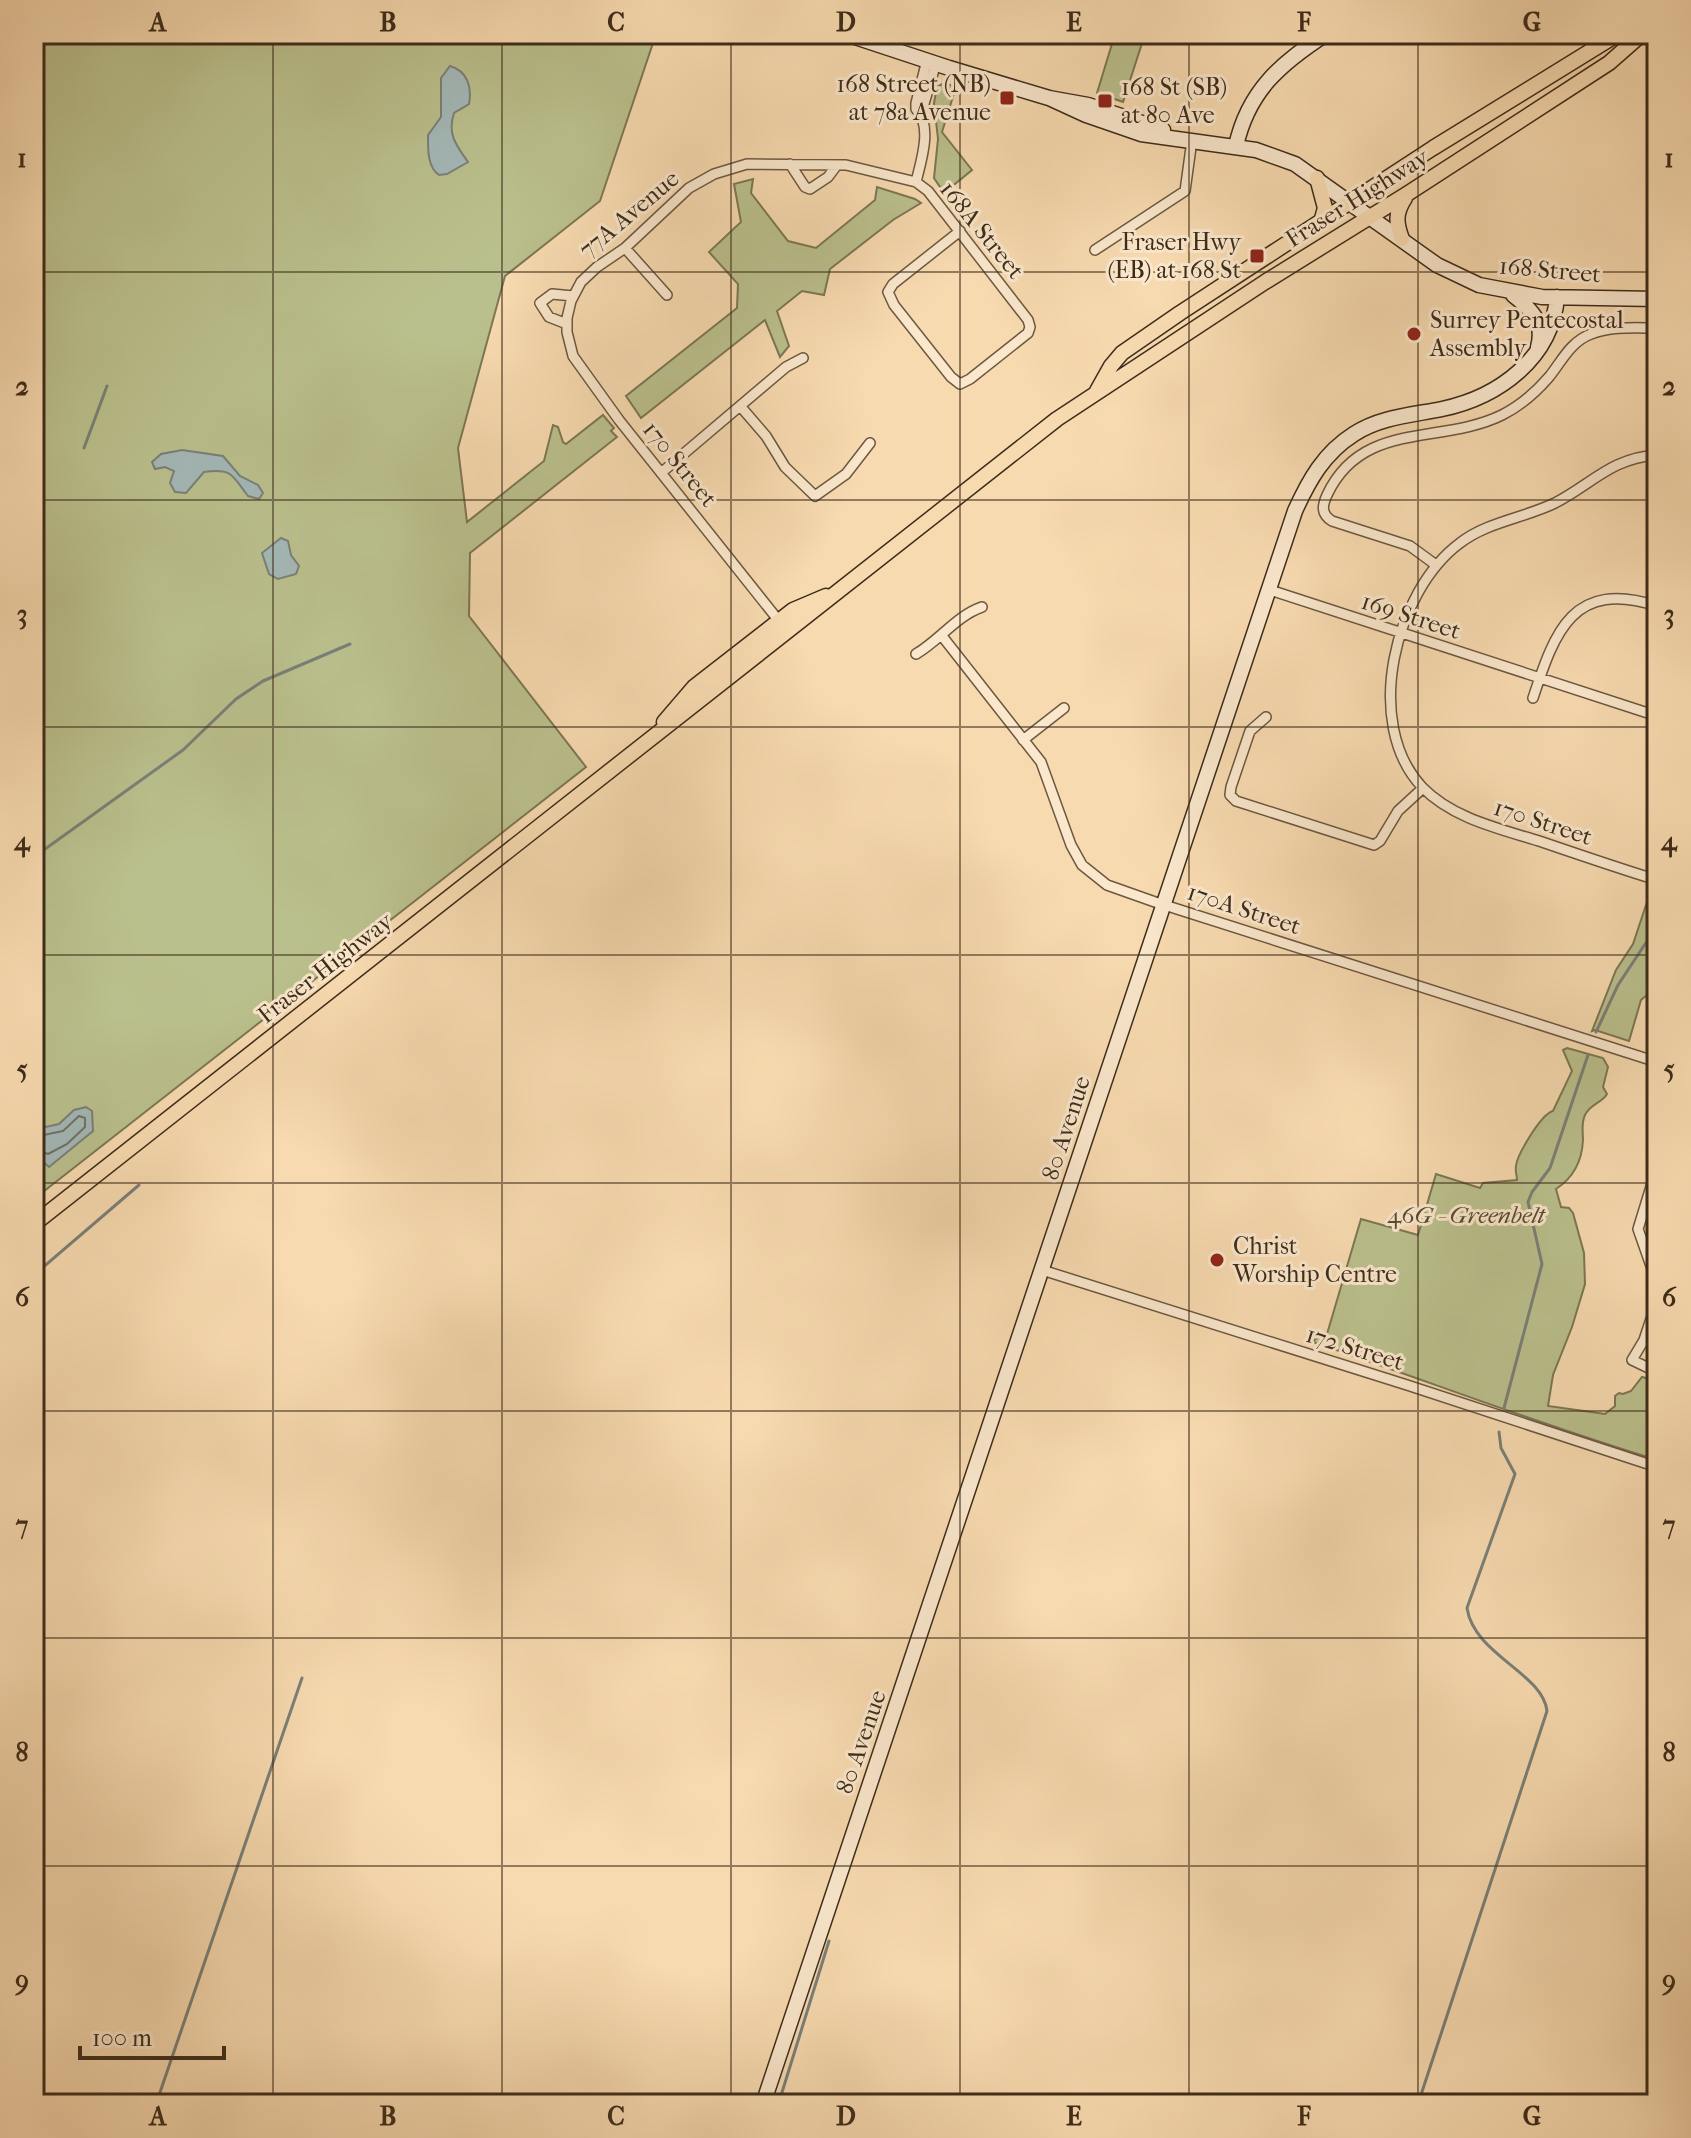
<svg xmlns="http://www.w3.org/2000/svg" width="1691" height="2138" viewBox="0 0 1691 2138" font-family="'IM FELL French Canon',serif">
  <rect width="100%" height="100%" fill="#f8dab0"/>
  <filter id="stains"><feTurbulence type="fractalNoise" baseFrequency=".0025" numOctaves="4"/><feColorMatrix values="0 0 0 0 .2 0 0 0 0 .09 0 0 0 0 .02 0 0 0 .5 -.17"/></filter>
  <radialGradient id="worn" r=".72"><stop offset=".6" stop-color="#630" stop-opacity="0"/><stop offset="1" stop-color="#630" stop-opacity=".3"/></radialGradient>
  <!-- green -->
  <path fill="#bac08d" stroke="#7c7654" stroke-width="2" d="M 34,34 L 656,34 L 600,201 L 505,276 L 458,448 L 467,522 L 544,461 L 553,425 L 558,427 L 563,442 L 566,444 L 603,415 L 614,428 L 611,431 L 617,437 L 470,553 L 469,616 L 586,767 L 34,1199 Z
    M 1115,34 L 1145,34 L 1123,102 L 1097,93 Z
    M 944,83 L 956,87 L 942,132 L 972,170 L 944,193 L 934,178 L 938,139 L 934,103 L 937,87 Z
    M 753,179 L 751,193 L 788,241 L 816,248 L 875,200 L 877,187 L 915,199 L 921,203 L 893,220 L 830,269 L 824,295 L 802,291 L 777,311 L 789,346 L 780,357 L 765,320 L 641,418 L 626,396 L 737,308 L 738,284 L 709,252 L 741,222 L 734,184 Z
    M 1650,893 L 1657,896 L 1655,988 L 1641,1000 L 1629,1041 L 1595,1030 L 1592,1031 L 1616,970 L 1633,944 Z
    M 1567,1048 L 1603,1058 L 1608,1067 L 1603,1087 L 1607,1094 C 1602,1103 1590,1104 1585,1115 C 1581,1123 1583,1132 1583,1140 C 1582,1161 1573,1178 1556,1189 L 1561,1207 L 1569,1208 L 1573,1213 L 1584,1253 L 1585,1284 L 1572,1327 L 1553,1375 L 1548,1406 L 1605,1414 L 1615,1406 L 1615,1396 L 1619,1393 L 1623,1394 L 1631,1391 L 1642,1377 L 1657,1381 L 1657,1460 C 1541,1425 1428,1381 1313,1342 L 1320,1333 L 1327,1334 L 1361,1219 L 1418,1235 L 1436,1174 L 1480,1188 L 1483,1183 L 1517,1180 C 1517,1176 1515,1171 1516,1166 C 1517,1155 1541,1114 1553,1111 L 1572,1071 L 1563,1050 Z"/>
  <!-- water -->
  <path fill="#a3b8b7" stroke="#7a8078" stroke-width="2" d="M 450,66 C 468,71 472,88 469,104 L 454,113 C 447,134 456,145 468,162 L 447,174 L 439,175 C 427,167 428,148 428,135 L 441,117 L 441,78 Z
    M 182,450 L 223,456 L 240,476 L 258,485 L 263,493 L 259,499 L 248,496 C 232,476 234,468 204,472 L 186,493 L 175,492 L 170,483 L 174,471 L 165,467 L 155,469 L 152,462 L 161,454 Z
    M 281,538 L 288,541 L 291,555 L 299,566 L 296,574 L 278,579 L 269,574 L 262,553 Z
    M 86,1107 L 92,1111 L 93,1131 L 49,1167 L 34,1154 L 36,1129 L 59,1124 L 74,1110 Z"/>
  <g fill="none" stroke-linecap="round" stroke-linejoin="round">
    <!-- shore -->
    <path stroke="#707268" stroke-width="2" d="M 34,1137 L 63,1131 L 79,1116 L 85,1118 L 85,1127 L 67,1144 L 48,1154 L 34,1149"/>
    <!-- stream -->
    <path stroke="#7a8078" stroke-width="3" d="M 84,448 L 107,386
      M 34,857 L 183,750 L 236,699 L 263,681 L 350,644
      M 1596,1032 L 1618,985 L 1657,926
      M 34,1275 L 139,1185
      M 1504,1408 L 1542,1264 L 1528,1202 L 1532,1192 L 1550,1168 L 1588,1055
      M 779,2102 L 829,1941
      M 156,2104 L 302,1678
      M 1418,2104 L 1547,1711 C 1543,1673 1474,1655 1467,1608 L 1515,1474 L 1501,1448 L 1499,1432"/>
    <!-- street casing -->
    <g stroke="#6c5840" stroke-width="12">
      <path id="street" d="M 921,114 L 936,63
        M 790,164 L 805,187 L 810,189 L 828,177 L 837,165
        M 916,182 C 921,161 933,126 916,109 L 916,103 L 927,60
        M 625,248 L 667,295
        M 1095,250 L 1185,191 L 1192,140
        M 567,324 L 549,317 L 540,303 L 552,294 L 573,296
        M 741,407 L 766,436 L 785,467 L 815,496 L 846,474 L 870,443
        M 1657,455 C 1611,458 1592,484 1555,503 C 1524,518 1487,522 1460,543 C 1395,591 1362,723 1422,787 C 1453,819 1501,829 1542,842 C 1580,855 1618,868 1657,880
        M 661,473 L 786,367 L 803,358
        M 1436,565 L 1410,546 L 1332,521 C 1321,514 1322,506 1327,495 C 1362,420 1441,445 1502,415 C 1520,406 1536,392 1549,377 C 1562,361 1570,342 1591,334 C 1611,326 1636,328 1657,328
        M 1270,590 L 1657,716
        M 779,621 L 619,420 L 573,356 L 567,332 L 567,318 L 571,301 L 581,282 L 597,267 L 625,248 L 689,188 L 714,174 L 747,164 L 846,165 L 916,182 L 928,191 L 1028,320 L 1030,327 L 1028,333 L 970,379 L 960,384 L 951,377 L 894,305 L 888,292 L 893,284 L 960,231
        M 942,636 L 1041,762 L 1071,845 L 1082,865 L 1107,885 L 1155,902 L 1657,1062
        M 916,654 C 940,640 956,616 982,607
        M 1533,698 C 1555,631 1573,579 1657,606
        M 1266,717 L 1250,731 L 1231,787 L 1230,795 L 1236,801 L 1374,845 L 1380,841 L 1398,811 L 1423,788
        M 1655,739 L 1657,732
        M 1023,740 L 1064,708
        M 1657,1167 L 1638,1229 L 1657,1283
        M 1042,1270 L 1407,1385 L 1657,1467
        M 1657,1301 L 1644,1340 L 1632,1360 L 1657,1372"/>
    </g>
    <!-- secondary casing -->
    <g stroke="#3d2c1a" stroke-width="17">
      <path id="secondary" d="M 846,34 L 949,68 L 1049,98 L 1088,105 L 1163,130
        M 1049,98 L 1086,115 L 1141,134 L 1256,150 L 1295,164 L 1437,265 L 1479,285 L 1542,297 L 1657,299
        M 1236,146 C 1248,91 1281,63 1326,34
        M 1513,295 C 1531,309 1545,322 1538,347
        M 763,2104 L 1295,511 C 1309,480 1324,453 1354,434 C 1380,417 1412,415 1442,409 C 1499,397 1552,358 1557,297"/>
    </g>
    <!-- primary casing -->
    <g stroke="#3d2c1a" stroke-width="17">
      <path id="primary" d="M 1317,178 L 1325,208 L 1321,222
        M 1402,239 C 1396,223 1395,213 1405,198
        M 1097,391 L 1111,366 L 1122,353 L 1180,313 L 1433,148 L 1618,34
        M 664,722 L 694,687 L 793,610 L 826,596
        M 34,1224 L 1057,419 L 1265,282 L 1407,194 L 1609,63 L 1642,34"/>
    </g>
    <!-- street -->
    <use href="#street" stroke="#fae7cc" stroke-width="9"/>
    <!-- secondary -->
    <use href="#secondary" stroke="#fae7cc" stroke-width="14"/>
    <!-- primary -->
    <use href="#primary" stroke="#f8dab0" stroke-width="14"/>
  </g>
  <!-- grid -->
  <path fill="none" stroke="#3d2c1a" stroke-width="2" stroke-opacity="0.55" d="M 273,34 L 273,2104M 502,34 L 502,2104M 731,34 L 731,2104M 960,34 L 960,2104M 1189,34 L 1189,2104M 1418,34 L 1418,2104M 34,272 L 1657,272M 34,500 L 1657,500M 34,727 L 1657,727M 34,955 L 1657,955M 34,1183 L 1657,1183M 34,1411 L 1657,1411M 34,1638 L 1657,1638M 34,1866 L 1657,1866"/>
  <!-- markers -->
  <g fill="#8f2418" stroke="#fae7cc" stroke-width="3">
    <rect x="999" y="90" width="16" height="16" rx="4"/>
    <rect x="1097" y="93" width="16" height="16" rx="4"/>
    <rect x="1249" y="248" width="16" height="16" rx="4"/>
    <circle cx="1414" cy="334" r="8"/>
    <circle cx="1217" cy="1260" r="8"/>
  </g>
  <g text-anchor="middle" stroke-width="6" stroke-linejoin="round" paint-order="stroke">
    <!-- poi labels -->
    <g font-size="24" fill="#3d2c1a" stroke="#fae7cc" text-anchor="start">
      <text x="991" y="92" text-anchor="end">168 Street (NB)<tspan x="991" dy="28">at 78a Avenue</tspan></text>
      <text x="1121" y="95">168 St (SB)<tspan x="1121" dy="28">at 80 Ave</tspan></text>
      <text x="1241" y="250" text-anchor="end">Fraser Hwy<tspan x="1241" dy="28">(EB) at 168 St</tspan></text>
      <text x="1430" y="328">Surrey Pentecostal<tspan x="1430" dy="28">Assembly</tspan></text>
      <text x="1233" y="1254">Christ<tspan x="1233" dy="28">Worship Centre</tspan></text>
    </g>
    <!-- street labels -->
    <g font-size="24" fill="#3d2c1a" stroke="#fae7cc">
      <text transform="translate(1357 198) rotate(-32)" y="8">Fraser Highway</text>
      <text transform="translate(629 214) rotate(-40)" y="8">77A Avenue</text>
      <text transform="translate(982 230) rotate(51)" y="8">168A Street</text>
      <text transform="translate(1550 270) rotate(5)" y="8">168 Street</text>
      <text transform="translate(680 464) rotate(51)" y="8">170 Street</text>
      <text transform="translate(1411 616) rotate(18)" y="8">169 Street</text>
      <text transform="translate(1543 822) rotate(18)" y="8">170 Street</text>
      <text transform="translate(1244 909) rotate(18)" y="8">170A Street</text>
      <text transform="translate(325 968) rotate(-38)" y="8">Fraser Highway</text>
      <text transform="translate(1066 1128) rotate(-72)" y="8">80 Avenue</text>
      <text transform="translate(1355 1348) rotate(17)" y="8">172 Street</text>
      <text transform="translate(861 1742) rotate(-71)" y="8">80 Avenue</text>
    </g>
    <!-- park labels -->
    <g font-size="24" font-style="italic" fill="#564a31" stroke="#fae7cc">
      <text x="1466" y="1223">46G - Greenbelt</text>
    </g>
  </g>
  <!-- margin -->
  <rect width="1691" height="2138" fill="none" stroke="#f8dab0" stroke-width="88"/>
  <!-- scale -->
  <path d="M80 2046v12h144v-12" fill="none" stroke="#3d2c1a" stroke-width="4"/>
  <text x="92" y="2046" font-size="24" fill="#3d2c1a" stroke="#fae7cc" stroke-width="6" paint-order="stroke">100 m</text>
  <rect x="44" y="44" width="1603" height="2050" fill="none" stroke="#3d2c1a" stroke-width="3"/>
  <g font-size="26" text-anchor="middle" font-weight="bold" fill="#3d2c1a">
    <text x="158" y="31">A</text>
    <text x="388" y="31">B</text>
    <text x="616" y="31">C</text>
    <text x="846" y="31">D</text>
    <text x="1074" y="31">E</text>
    <text x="1304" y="31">F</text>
    <text x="1532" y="31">G</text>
    <text x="22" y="167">1</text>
    <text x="1669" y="167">1</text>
    <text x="22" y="395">2</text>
    <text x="1669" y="395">2</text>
    <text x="22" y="623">3</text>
    <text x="1669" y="623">3</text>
    <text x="22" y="850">4</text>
    <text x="1669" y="850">4</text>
    <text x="22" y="1078">5</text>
    <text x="1669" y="1078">5</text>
    <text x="22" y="1306">6</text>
    <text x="1669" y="1306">6</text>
    <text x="22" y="1534">7</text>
    <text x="1669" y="1534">7</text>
    <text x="22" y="1761">8</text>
    <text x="1669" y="1761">8</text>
    <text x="22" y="1989">9</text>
    <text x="1669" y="1989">9</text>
    <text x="158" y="2125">A</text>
    <text x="388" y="2125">B</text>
    <text x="616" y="2125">C</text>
    <text x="846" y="2125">D</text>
    <text x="1074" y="2125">E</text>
    <text x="1304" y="2125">F</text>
    <text x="1532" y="2125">G</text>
  </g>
  <rect width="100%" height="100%" filter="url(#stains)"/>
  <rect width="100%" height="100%" fill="url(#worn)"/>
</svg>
